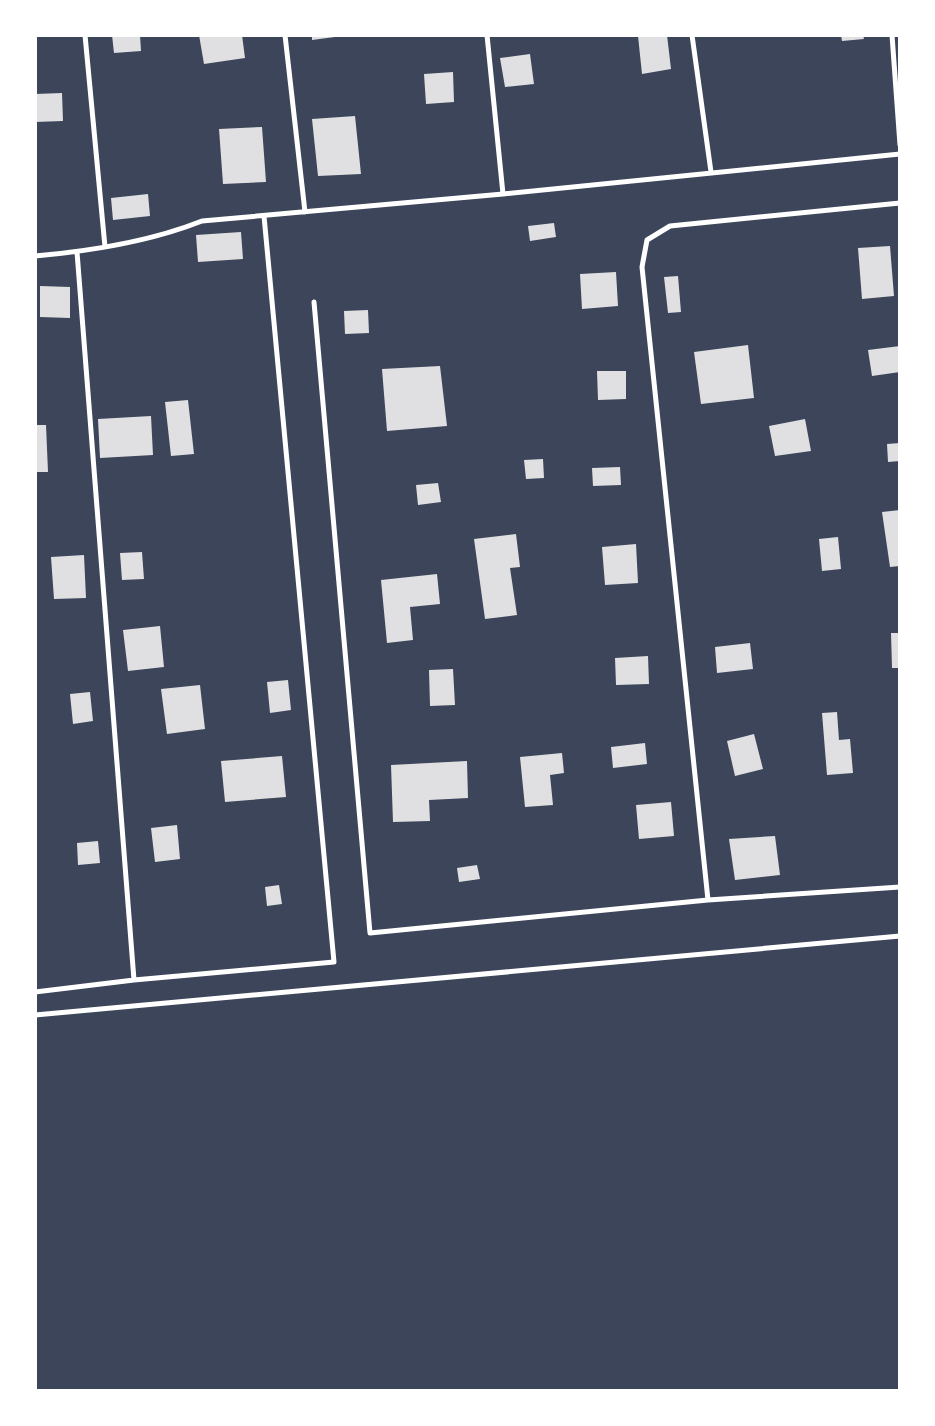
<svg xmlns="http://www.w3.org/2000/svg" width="935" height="1426" viewBox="0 0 935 1426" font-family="'Golos Text',sans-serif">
  <rect width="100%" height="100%" fill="#2d3142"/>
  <!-- green -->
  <path fill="#3c4559" d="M 35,35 L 900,35 L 900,1391 L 35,1391 Z"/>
  <!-- building -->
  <path fill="#e0e0e3" d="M 112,35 L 140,35 L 141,51 L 114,53 Z
    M 199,35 L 242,35 L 245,58 L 204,64 Z
    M 312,35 L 335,35 L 335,37 L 312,40 Z
    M 667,35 L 671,69 L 642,74 L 638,36 Z
    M 841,35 L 863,35 L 864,39 L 842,41 Z
    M 530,54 L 534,84 L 505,87 L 500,58 Z
    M 453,72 L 454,102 L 426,104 L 424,74 Z
    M 62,93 L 63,121 L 35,122 L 35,94 Z
    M 355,116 L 361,174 L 318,176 L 312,119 Z
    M 262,127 L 266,182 L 223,184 L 219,129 Z
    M 148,194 L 150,216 L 113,220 L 111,198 Z
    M 554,223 L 556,237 L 530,241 L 528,226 Z
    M 241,232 L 243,259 L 198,262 L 196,235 Z
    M 890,246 L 894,296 L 862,299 L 858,248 Z
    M 616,272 L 618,306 L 582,309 L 580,274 Z
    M 678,276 L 681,312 L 668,313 L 664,277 Z
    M 40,286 L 70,287 L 70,318 L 40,317 Z
    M 368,310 L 369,333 L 345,334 L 344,311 Z
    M 748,345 L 754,398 L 701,404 L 694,352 Z
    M 900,346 L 900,372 L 872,376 L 868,350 Z
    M 440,366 L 447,426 L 387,431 L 382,369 Z
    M 597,371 L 626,371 L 626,399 L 598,400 Z
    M 188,400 L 194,454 L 171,456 L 165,402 Z
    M 151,416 L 153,455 L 100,458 L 98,419 Z
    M 805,419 L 811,451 L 775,456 L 769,426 Z
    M 35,425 L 46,425 L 48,472 L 35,472 Z
    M 900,443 L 900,461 L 888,462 L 887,444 Z
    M 543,459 L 544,478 L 526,479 L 524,460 Z
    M 620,467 L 621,485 L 593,486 L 592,468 Z
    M 438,483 L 441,502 L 418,505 L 416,485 Z
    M 900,510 L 900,566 L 890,567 L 882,512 Z
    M 516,534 L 520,567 L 510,568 L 517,615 L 485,619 L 474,539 Z
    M 838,537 L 841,569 L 822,571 L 819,539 Z
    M 636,544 L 638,583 L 605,585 L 602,547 Z
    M 142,552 L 144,579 L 122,580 L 120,553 Z
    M 84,555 L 86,598 L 54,599 L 51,557 Z
    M 437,574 L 440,604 L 410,607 L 413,640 L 387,643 L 381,580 Z
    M 160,626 L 164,667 L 128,671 L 123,630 Z
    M 891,633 L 900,633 L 900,668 L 892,668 Z
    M 750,643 L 753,669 L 717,673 L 715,647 Z
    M 648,656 L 649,684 L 616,685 L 615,658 Z
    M 453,669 L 455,705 L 430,706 L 429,670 Z
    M 288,680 L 291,710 L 270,713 L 267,682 Z
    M 200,685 L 205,729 L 167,734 L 161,689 Z
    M 90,692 L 93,721 L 73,724 L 70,694 Z
    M 837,712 L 839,740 L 850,739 L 853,773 L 827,775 L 822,713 Z
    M 754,734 L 763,769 L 735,776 L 727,741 Z
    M 645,743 L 647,764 L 613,768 L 611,747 Z
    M 562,753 L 564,773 L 550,775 L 553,805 L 525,807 L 520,757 Z
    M 282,756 L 286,797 L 225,802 L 221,761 Z
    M 467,761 L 468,798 L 429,800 L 430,821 L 393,822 L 391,765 Z
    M 671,802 L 674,836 L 639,839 L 636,805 Z
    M 177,825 L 180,859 L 155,862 L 151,828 Z
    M 775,836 L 780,875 L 735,880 L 729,839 Z
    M 98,841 L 100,863 L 78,865 L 77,843 Z
    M 477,865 L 480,879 L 459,882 L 457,868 Z
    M 279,885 L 282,904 L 267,906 L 265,887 Z"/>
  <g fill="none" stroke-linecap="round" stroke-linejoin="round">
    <!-- service -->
    <path stroke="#fff" stroke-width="5" d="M 85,35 L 105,247
      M 285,35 L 305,212
      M 487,35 L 503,194
      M 692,35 L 711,172
      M 892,35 L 900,145
      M 77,252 L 134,980
      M 35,256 C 92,251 149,242 202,221 L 503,194 L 900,154
      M 314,302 L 370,933 L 708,900 L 900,887
      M 708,900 L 642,267 L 647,240 L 670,226 L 900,203
      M 35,992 L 134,980 L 334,962 L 264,216
      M 35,1015 L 900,936"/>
  </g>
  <!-- border -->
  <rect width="935" height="1426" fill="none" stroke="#ffffff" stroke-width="74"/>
</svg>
